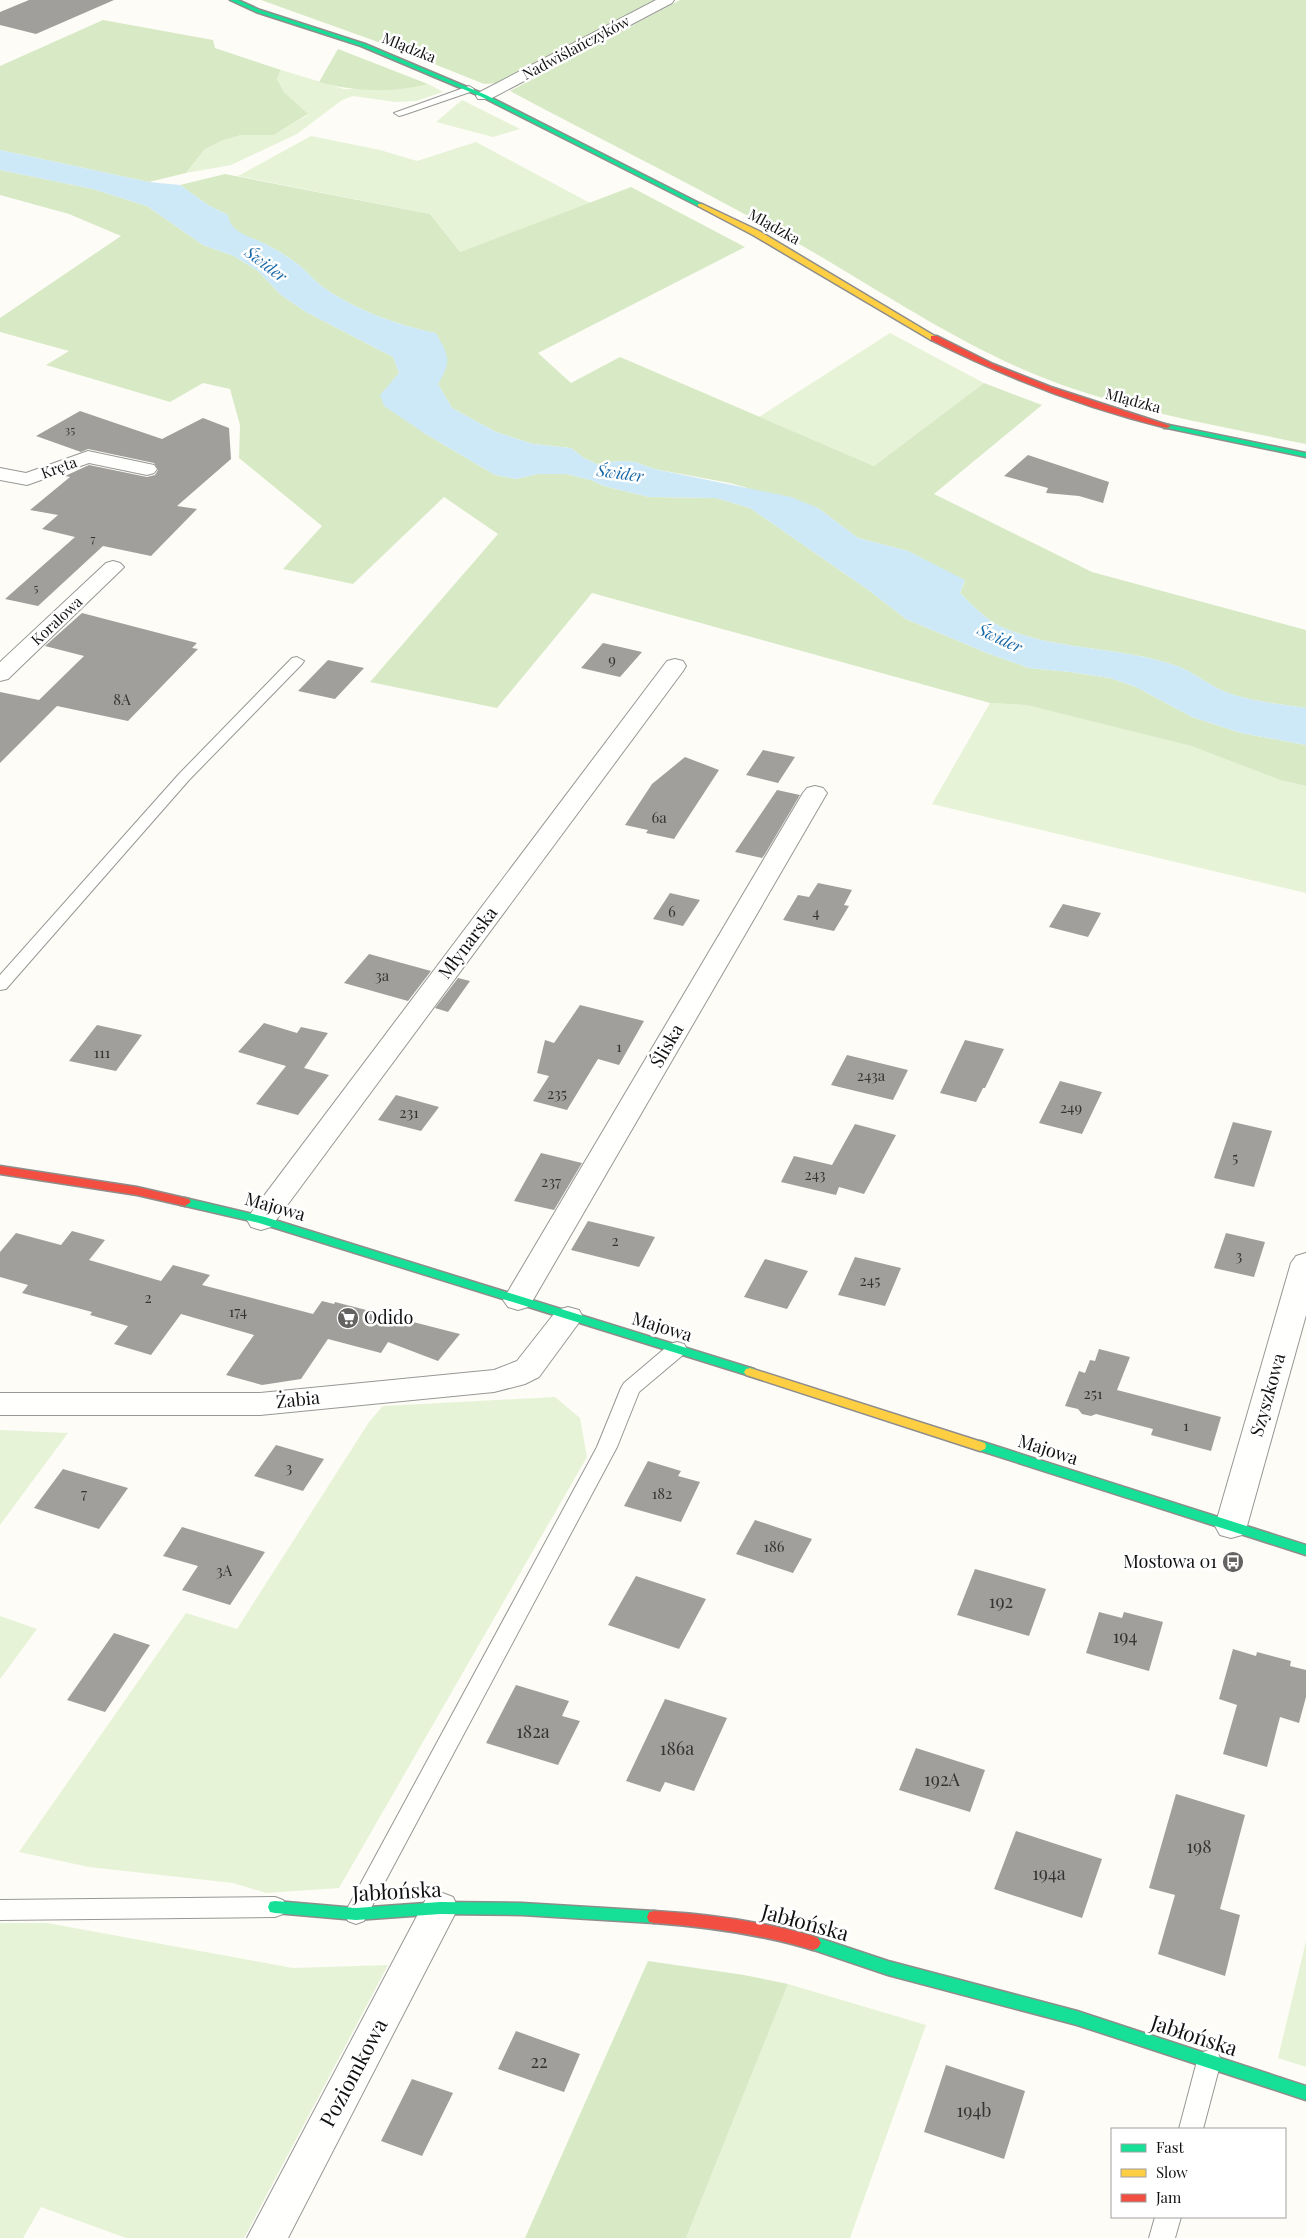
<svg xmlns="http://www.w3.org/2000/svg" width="1306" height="2238" viewBox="0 0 1306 2238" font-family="'Playfair Display',serif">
  <rect width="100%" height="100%" fill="#fdfcf7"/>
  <!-- green -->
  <path fill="#e7f3d7" d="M 281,70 L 344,89 L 395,89 L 428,84 L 443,92 L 416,101 L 396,102 L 353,96 L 342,100 L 297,134 L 231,165 L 186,173 L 204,150 L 221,141 L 241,135 L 274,135 L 308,115 L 284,92 L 277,79 Z
    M 462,100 L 520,129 L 493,137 L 436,122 Z
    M 311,136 L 380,150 L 417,161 L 476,142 L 590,203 L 460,252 L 430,214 L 238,176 Z
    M 890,333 L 984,383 L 874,466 L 759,417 Z
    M 990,703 L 1026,705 L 1191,746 L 1280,780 L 1306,786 L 1306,893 L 932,804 Z
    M 555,1397 L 580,1418 L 587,1457 L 339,1888 L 266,1893 L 233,1883 L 89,1867 L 19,1852 L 186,1613 L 237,1629 L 369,1422 L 383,1406 Z
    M 0,1430 L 68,1433 L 0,1525 Z
    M 0,1616 L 37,1629 L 0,1679 Z
    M 0,1923 L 47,1923 L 293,1968 L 388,1965 L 244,2238 L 126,2238 L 41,2207 L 23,2238 L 0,2238 Z
    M 1306,1941 L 1306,2067 L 1278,2058 Z
    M 788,1984 L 926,2025 L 850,2238 L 686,2238 Z"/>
  <!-- forest -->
  <path fill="#d8eac5" d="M 261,0 L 655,0 L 499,83 L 484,84 L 392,47 Z
    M 680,0 L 1306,0 L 1306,444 C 1224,427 1141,413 1062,385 C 962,349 875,286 783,235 C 693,185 600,139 510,91 Z
    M 103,20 L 213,40 L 215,48 L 281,70 L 277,79 L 284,92 L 308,114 L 274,135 L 241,135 L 221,141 L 204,150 L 186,173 L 149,182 L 0,150 L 0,66 Z
    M 338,49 L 428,84 C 392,93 355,92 319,82 Z
    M 0,170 L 93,189 L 147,206 L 203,245 L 234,256 L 258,271 L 281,295 L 306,312 L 393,357 L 399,373 L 381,395 L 424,433 L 495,475 L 516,479 L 538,474 L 566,474 L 591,480 L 604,486 L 649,497 L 716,498 L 750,508 L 867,589 L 906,619 L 987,653 L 1029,668 L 1070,672 L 1110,678 L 1136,687 L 1192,717 L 1241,733 L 1306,745 L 1306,786 L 1280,780 L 1191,746 L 1026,705 L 990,703 L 592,593 L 497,708 L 370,682 L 498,534 L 444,497 L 353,584 L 283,569 L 322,526 L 239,458 L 240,425 L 230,389 L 203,383 L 170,402 L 46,365 L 69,351 L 0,332 L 0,318 L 121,236 L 69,214 L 0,195 Z
    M 225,174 L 430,214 L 460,252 L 631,187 L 745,247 L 538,353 L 571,383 L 620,357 L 874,466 L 984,383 L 1042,405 L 934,494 L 1092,572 L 1306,630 L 1306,708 C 1280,704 1245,701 1221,690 C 1205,683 1191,670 1174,665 C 1119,646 1058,651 1004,628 C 987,621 973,606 960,593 L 965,581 L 908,551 L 858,538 L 818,508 L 730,483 L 654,469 L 635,462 L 619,461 L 597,464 L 584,458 L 571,448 L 533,444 L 496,432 L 452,408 L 438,384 L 436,333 C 397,325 355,310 323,287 C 314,281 308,272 300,266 C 291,259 281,252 271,247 C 255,237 231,237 228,215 L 208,205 L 180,185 Z
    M 648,1961 L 744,1975 L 788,1984 L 686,2238 L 525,2238 Z"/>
  <!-- water -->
  <path fill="#cde8f7" d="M 0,150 L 149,182 L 180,185 L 208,205 L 228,215 C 231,236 256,237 271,247 C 281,252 291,259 300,266 C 308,272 314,281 323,287 C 355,310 397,325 436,333 C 449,356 452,361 438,384 L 452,408 L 496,432 L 533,444 L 571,448 L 584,458 L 597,464 L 619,461 L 635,462 L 654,469 L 791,497 L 818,508 L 858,538 L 908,551 L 965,580 L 960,593 C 973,606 987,621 1004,628 C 1058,651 1119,646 1174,665 C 1191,670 1205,683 1221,690 C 1245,701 1280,704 1306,708 L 1306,745 L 1241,733 L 1192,717 L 1136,687 L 1110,678 L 1070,672 L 1029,668 L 987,653 L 906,619 L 867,589 L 750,508 L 716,498 L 649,497 L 604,486 L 591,480 L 566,474 L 538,474 L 516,479 L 495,475 L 424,433 L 384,406 L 380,395 L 399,373 L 393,357 L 306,312 L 281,295 L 258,271 L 234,256 L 203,245 L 147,206 L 93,189 L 0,170 Z"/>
  <!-- building -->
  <path fill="#a19f9c" d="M 29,0 L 114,0 L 36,34 L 0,25 L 0,12 Z
    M 80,411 L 162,439 L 203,418 L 229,428 L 231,459 L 177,506 L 197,509 L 151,556 L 103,546 L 38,606 L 5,599 L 75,537 L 42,529 L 58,515 L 30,510 L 70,477 L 65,476 L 89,465 L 147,477 L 155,475 L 158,470 L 154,463 L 88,449 L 81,452 L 36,436 Z
    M 1028,455 L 1109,482 L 1103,503 L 1079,496 L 1046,493 L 1048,488 L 1004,476 Z
    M 82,613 L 197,643 L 192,648 L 198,649 L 128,721 L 57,706 L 0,763 L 0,692 L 39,700 L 84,656 L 45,646 Z
    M 603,643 L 642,652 L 620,677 L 581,668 Z
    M 328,660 L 364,668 L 335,699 L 298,691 Z
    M 763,750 L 795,757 L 778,783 L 746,775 Z
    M 685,757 L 719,770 L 674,839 L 646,833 L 648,830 L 625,825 L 652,784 Z
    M 777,790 L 800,795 L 765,854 L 762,858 L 735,852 Z
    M 818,883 L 852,890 L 844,905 L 849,906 L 834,931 L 783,920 L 798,895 L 809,897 Z
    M 670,893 L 700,900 L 683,926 L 653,919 Z
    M 1063,904 L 1101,913 L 1088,937 L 1049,927 Z
    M 369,954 L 431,971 L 408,1001 L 344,983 Z
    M 458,978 L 470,981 L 448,1012 L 435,1008 Z
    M 580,1005 L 644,1021 L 619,1065 L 598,1059 L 567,1110 L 533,1101 L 549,1076 L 537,1073 L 545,1040 L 554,1043 Z
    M 264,1023 L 297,1033 L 301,1027 L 328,1033 L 304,1068 L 329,1075 L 298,1115 L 256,1104 L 286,1066 L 238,1052 Z
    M 97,1025 L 142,1035 L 116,1071 L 69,1061 Z
    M 965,1040 L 1004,1049 L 985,1088 L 983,1088 L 976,1102 L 940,1093 Z
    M 847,1055 L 908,1070 L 893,1100 L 831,1085 Z
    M 1060,1081 L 1102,1092 L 1082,1134 L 1039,1123 Z
    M 396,1095 L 439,1107 L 421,1131 L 378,1120 Z
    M 1233,1122 L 1272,1131 L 1254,1187 L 1214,1178 Z
    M 855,1124 L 896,1135 L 864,1194 L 839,1187 L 836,1195 L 781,1182 L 794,1156 L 832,1165 Z
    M 541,1153 L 582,1163 L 554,1210 L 514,1201 Z
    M 588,1221 L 655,1237 L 639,1267 L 571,1250 Z
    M 72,1231 L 105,1240 L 89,1260 L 161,1281 L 173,1265 L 210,1275 L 202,1285 L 313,1314 L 322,1301 L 334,1304 L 335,1302 L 460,1334 L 438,1361 L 388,1342 L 381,1353 L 328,1339 L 301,1379 L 262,1385 L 226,1375 L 254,1335 L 181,1314 L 151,1355 L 114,1344 L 128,1326 L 90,1315 L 92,1312 L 22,1293 L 28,1285 L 0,1277 L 0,1252 L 16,1233 L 61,1245 Z
    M 1226,1233 L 1265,1242 L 1254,1277 L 1214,1268 Z
    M 855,1257 L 901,1268 L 885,1306 L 838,1295 Z
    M 765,1259 L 808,1271 L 787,1309 L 744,1297 Z
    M 1099,1349 L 1130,1357 L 1117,1390 L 1221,1417 L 1211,1451 L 1151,1435 L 1153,1429 L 1096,1414 L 1091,1416 L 1082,1414 L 1078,1409 L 1065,1406 L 1079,1371 L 1085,1373 L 1090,1360 L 1095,1361 Z
    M 276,1445 L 324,1459 L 303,1491 L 254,1476 Z
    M 648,1461 L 681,1471 L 678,1476 L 700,1482 L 681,1522 L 624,1506 Z
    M 63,1469 L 128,1488 L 99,1529 L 34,1508 Z
    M 755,1520 L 812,1539 L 793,1573 L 736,1554 Z
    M 182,1527 L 265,1552 L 230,1605 L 182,1590 L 198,1566 L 163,1556 Z
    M 975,1569 L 1046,1589 L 1029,1636 L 957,1615 Z
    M 636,1576 L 706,1599 L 679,1649 L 608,1625 Z
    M 1099,1612 L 1122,1618 L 1124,1612 L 1163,1622 L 1149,1671 L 1086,1653 Z
    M 114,1633 L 150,1645 L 105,1712 L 67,1700 Z
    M 1233,1649 L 1256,1656 L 1257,1652 L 1291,1661 L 1290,1666 L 1306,1670 L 1306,1697 L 1299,1723 L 1280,1717 L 1267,1767 L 1223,1754 L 1237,1705 L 1219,1699 Z
    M 516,1685 L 569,1701 L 562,1716 L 580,1721 L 558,1765 L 486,1743 Z
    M 665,1699 L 727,1718 L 694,1791 L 665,1782 L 660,1792 L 626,1781 Z
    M 916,1748 L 985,1770 L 970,1812 L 899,1790 Z
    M 1176,1794 L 1245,1815 L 1220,1909 L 1240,1915 L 1225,1976 L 1158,1954 L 1175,1895 L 1149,1888 Z
    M 1016,1831 L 1102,1859 L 1082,1918 L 994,1889 Z
    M 516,2031 L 580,2054 L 564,2092 L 498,2069 Z
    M 946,2065 L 1025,2091 L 1004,2159 L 924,2132 Z
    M 412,2079 L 453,2093 L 422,2156 L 381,2141 Z"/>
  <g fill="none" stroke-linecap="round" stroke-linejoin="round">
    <!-- lane casing -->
    <g stroke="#979795" stroke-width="2">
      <path id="lane" d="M 469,86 L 474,89 L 473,91 L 403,115 L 399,116 L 394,113 Z
        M 297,657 L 304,661 L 302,664 L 189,780 L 6,989 L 0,990 L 0,975 L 179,774 L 292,658 Z
        M 677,1342 L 684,1344 L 687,1349 L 684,1354 L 639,1392 L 617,1447 L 364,1921 L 356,1924 L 348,1921 L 344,1914 L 348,1907 L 597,1447 L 621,1388 L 624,1383 L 670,1344 Z
        M 275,1897 L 283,1900 L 287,1907 L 283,1914 L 275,1917 L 0,1920 L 0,1900 Z
        M 1209,2050 L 1218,2053 L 1221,2061 L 1203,2129 L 1179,2129 L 1197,2061 L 1200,2053 Z
        M 1155,2217 L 1181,2217 L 1175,2238 L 1149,2238 Z"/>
    </g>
    <!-- street casing -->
    <g stroke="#979795" stroke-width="2">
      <path id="street" d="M 656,0 L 674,0 L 672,3 L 490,99 L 478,99 L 476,96 L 478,93 Z
        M 88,451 L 154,465 L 157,469 L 154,473 L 147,475 L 89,463 L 27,485 L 0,480 L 0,468 L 26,473 Z
        M 113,561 L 120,563 L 124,567 L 120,571 L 8,679 L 0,681 L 0,662 L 106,563 Z
        M 675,659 L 683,661 L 686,666 L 683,671 L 271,1227 L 261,1230 L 251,1227 L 247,1220 L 251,1213 L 667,661 Z
        M 815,786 L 823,788 L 827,793 L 533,1300 L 528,1307 L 518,1310 L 508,1307 L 503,1300 L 803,793 L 807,788 Z
        M 1306,1253 L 1306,1315 L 1247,1526 L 1242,1535 L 1231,1538 L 1220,1535 L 1215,1526 L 1291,1263 L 1296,1256 Z
        M 568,1307 L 579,1310 L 583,1317 L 539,1377 L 525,1384 L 494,1392 L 260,1415 L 0,1415 L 0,1393 L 260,1393 L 494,1370 L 517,1361 L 557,1310 Z
        M 440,1892 L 453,1897 L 458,1908 L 288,2238 L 247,2238 L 427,1897 Z"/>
    </g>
    <!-- fast casing -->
    <g stroke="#8e8d8b" stroke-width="3">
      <path id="fast" d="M 230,0 L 238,0 L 260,10 L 365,44 L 486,95 L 703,205 L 698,206 L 482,97 L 361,46 L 256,12 Z
        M 1164,424 L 1306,453 L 1306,457 L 1167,428 L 1164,428 Z
        M 185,1198 L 265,1217 L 754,1369 L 756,1372 L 754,1375 L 750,1376 L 259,1223 L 181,1205 L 179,1202 L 181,1199 Z
        M 980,1441 L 1306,1545 L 1306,1555 L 975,1449 L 974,1446 L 975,1443 Z
        M 275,1901 L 356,1908 L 440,1902 L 522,1903 L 654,1911 L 659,1912 L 661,1917 L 659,1922 L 654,1923 L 522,1915 L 440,1914 L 356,1920 L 275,1913 L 270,1912 L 268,1907 L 270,1902 Z
        M 813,1936 L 888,1961 L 1077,2011 L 1306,2086 L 1306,2100 L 1077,2025 L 888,1975 L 808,1948 L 805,1943 L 808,1938 Z"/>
    </g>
    <!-- slow casing -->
    <g stroke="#8e8d8b" stroke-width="3">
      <path id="slow" d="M 698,204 L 702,204 L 759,231 L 938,338 L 931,340 L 753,235 L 698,206 Z
        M 750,1368 L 985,1443 L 986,1446 L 985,1449 L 980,1451 L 746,1375 L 744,1372 L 746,1369 Z"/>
    </g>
    <!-- jam casing -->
    <g stroke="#8e8d8b" stroke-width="3">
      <path id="jam" d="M 931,336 L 937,336 L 993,364 L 1051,387 L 1171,426 L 1167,428 C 1085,408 1007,378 931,340 Z
        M 0,1166 L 137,1187 L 189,1199 L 191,1202 L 185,1206 L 137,1195 L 0,1174 Z
        M 654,1911 C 708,1914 761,1921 813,1936 L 818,1938 L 821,1943 L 818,1948 L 813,1950 C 761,1934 708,1927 654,1923 L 649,1922 L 647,1917 L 649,1912 Z"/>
    </g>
    <!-- lane -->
    <use href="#lane" fill="#fffffe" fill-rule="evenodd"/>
    <!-- street -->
    <use href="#street" fill="#fffffe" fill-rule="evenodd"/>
    <!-- fast -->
    <use href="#fast" fill="#16e098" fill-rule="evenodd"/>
    <!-- slow -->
    <use href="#slow" fill="#ffcf43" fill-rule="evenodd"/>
    <!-- jam -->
    <use href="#jam" fill="#f24e42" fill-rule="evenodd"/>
  </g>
  <!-- icons -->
  <defs>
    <g id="supermarket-disc" transform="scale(1.125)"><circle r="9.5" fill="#646362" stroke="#fff"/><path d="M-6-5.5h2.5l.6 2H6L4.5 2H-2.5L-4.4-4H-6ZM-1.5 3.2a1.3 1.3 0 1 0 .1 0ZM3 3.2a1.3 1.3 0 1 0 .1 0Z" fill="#fff"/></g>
    <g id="bus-disc" transform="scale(1.125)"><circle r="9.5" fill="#646362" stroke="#fff"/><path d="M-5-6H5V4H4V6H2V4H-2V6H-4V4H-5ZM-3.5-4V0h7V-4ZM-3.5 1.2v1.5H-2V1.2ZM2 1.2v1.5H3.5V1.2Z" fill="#fff"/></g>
  </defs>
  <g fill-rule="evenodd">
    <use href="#supermarket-disc" x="348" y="1318"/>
    <use href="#bus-disc" x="1233" y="1562"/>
  </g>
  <g text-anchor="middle" stroke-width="5" stroke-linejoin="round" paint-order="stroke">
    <!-- far-number labels -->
    <g font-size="12" fill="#353434">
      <text x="70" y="434">35</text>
      <text x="93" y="543">7</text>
      <text x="36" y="592">5</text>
    </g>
    <!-- far-street labels -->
    <g font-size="15" fill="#111" stroke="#fff">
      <text transform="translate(409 48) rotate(22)" y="5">Mlądzka</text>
      <text transform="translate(576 48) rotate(-28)" y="5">Nadwiślańczyków</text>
      <text transform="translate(774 227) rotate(29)" y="5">Mlądzka</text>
      <text transform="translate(1133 401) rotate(15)" y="5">Mlądzka</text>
      <text transform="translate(59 468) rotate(-20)" y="5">Kręta</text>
      <text transform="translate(57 621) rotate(-43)" y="5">Koralowa</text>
    </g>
    <!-- number labels -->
    <g font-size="15" fill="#353434">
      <text x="612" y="665">9</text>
      <text x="122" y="705">8A</text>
      <text x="659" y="823">6a</text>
      <text x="672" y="917">6</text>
      <text x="816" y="918">4</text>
      <text x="382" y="981">3a</text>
      <text x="619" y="1052">1</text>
      <text x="102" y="1058">111</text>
      <text x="871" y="1081">243a</text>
      <text x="557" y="1099">235</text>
      <text x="1071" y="1113">249</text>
      <text x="409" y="1118">231</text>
      <text x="1235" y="1163">5</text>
      <text x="815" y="1180">243</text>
      <text x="551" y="1187">237</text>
      <text x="615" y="1246">2</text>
      <text x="1239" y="1261">3</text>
      <text x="870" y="1286">245</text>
      <text x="148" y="1303">2</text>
      <text x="238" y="1317">174</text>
      <text x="1093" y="1399">251</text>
      <text x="1186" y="1431">1</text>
      <text x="289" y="1473">3</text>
      <text x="84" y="1499">7</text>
      <text x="662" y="1499">182</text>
      <text x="774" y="1552">186</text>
      <text x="224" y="1576">3A</text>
    </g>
    <!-- far-water labels -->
    <g font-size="16" font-style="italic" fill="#1768a6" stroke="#fff">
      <text transform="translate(266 264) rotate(37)" y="6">Świder</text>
      <text transform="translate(620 473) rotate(8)" y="6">Świder</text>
      <text transform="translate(1000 638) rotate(25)" y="6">Świder</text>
    </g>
    <!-- street labels -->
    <g font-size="18" fill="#111" stroke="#fff">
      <text transform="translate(468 943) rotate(-53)" y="6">Młynarska</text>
      <text transform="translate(667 1046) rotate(-60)" y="6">Śliska</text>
      <text transform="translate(275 1207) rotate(16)" y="6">Majowa</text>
      <text transform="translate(662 1327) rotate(17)" y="6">Majowa</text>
      <text transform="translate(1268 1395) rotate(-74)" y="6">Szyszkowa</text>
      <text transform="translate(298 1400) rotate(-6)" y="6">Żabia</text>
      <text transform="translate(1048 1450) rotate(18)" y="6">Majowa</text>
    </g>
    <!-- poi labels -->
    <g font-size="18" fill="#111" stroke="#fff" text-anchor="start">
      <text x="364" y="1324">Odido</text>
      <text x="1217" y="1568" text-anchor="end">Mostowa 01</text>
    </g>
    <!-- near-number labels -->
    <g font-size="18" fill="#353434">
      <text x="1001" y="1608">192</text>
      <text x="1125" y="1643">194</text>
      <text x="533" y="1738">182a</text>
      <text x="677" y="1755">186a</text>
      <text x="942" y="1786">192A</text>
      <text x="1199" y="1853">198</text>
      <text x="1049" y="1880">194a</text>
      <text x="539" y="2068">22</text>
      <text x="974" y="2117">194b</text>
    </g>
    <!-- near-street labels -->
    <g font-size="21" fill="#111" stroke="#fff">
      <text transform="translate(397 1892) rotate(-3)" y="7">Jabłońska</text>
      <text transform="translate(805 1923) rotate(15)" y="7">Jabłońska</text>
      <text transform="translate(1194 2036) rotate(18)" y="7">Jabłońska</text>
      <text transform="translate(354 2073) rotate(-62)" y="7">Poziomkowa</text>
    </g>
  </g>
  <!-- legend -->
  <rect x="1111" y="2128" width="175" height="90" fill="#ffffff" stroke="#a0a0a0"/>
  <rect x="1121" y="2144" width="25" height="8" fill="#16e098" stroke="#a0a0a0"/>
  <text x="1156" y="2153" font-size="15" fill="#111111">Fast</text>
  <rect x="1121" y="2169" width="25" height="8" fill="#ffcf43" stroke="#a0a0a0"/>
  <text x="1156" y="2178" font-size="15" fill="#111111">Slow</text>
  <rect x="1121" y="2194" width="25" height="8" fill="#f24e42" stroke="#a0a0a0"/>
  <text x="1156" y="2203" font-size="15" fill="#111111">Jam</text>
</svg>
